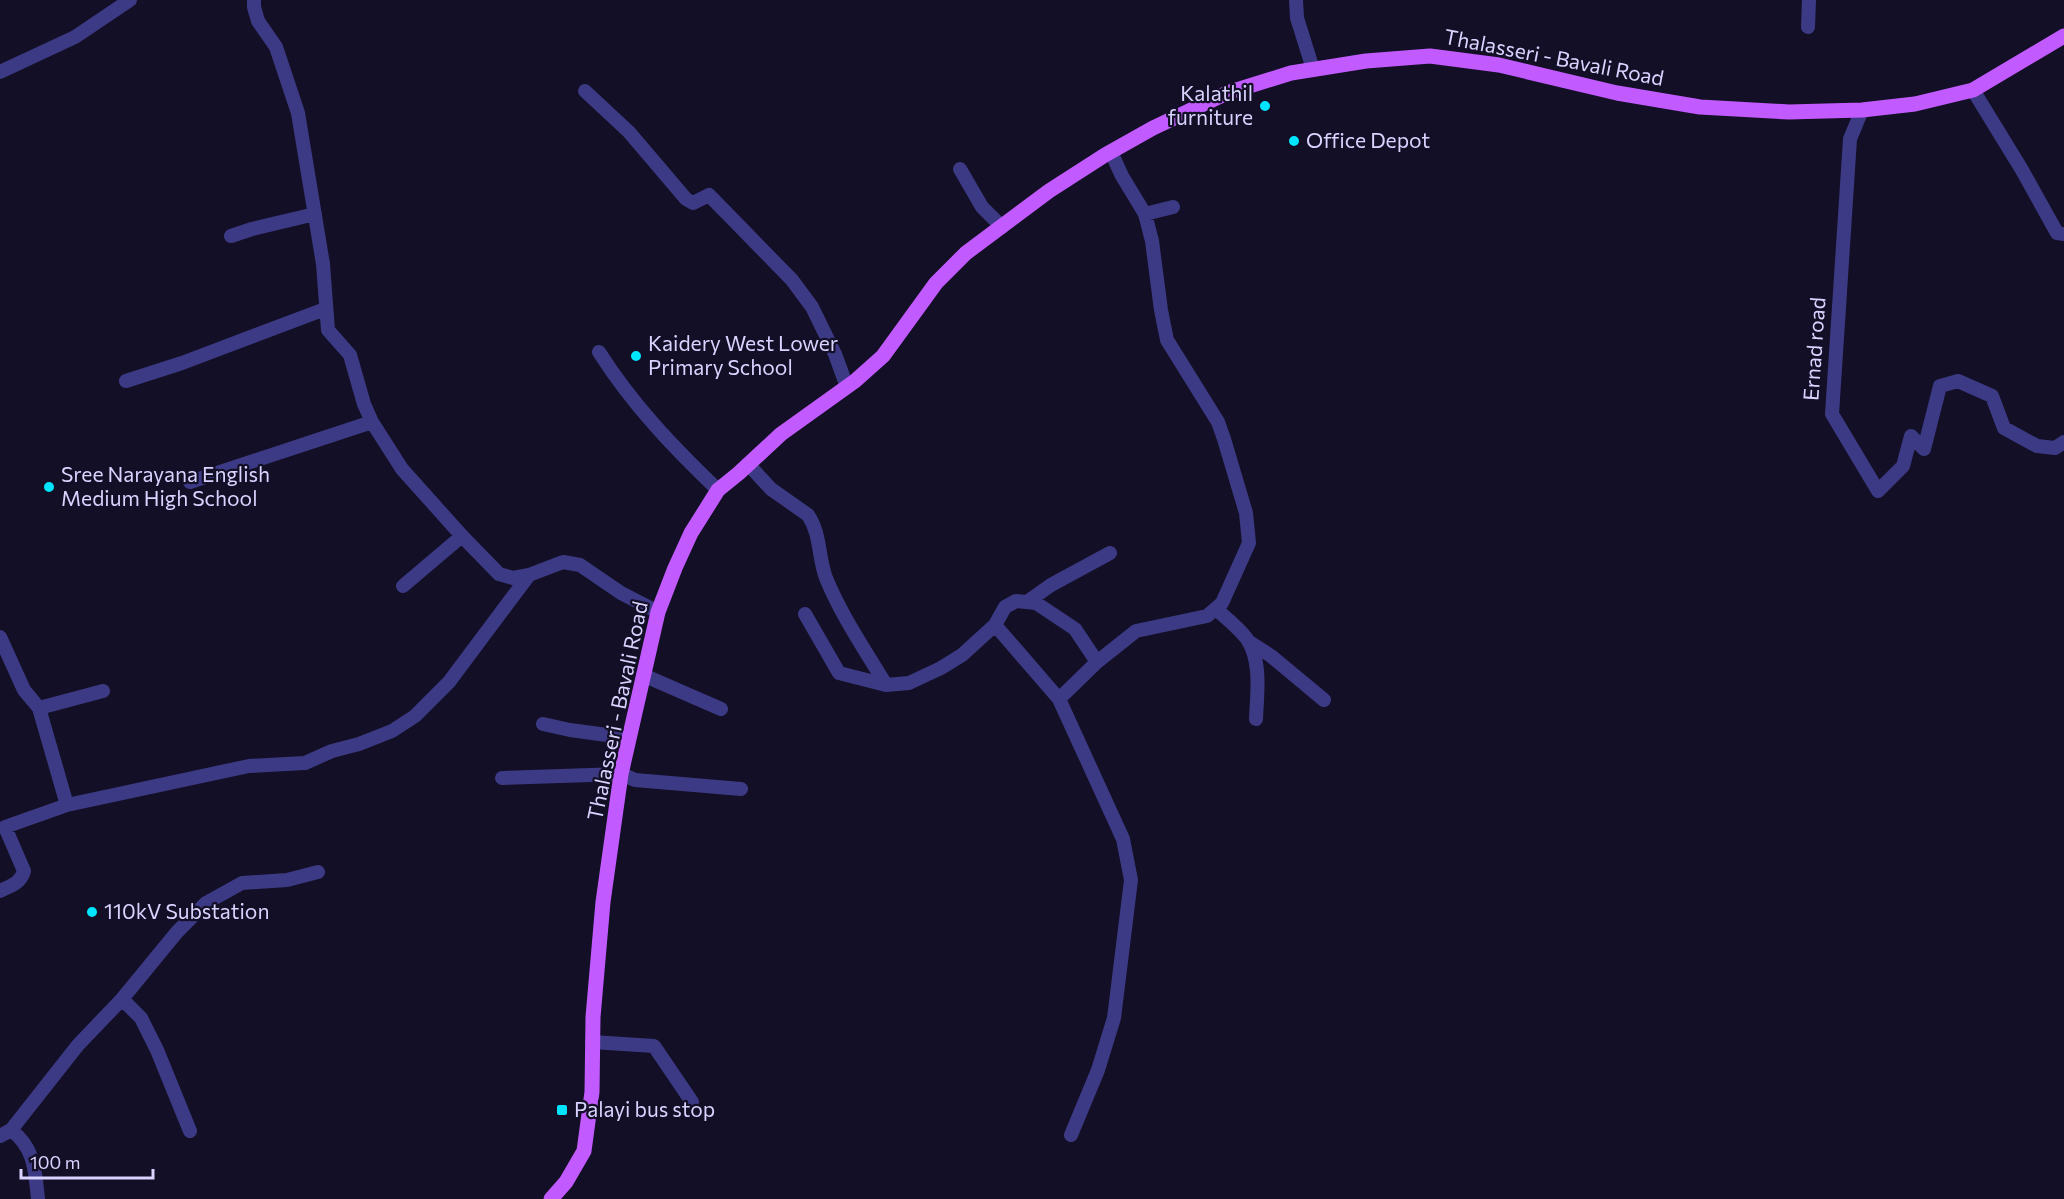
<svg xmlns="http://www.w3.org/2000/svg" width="2064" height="1199" viewBox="0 0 2064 1199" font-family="Commissioner,sans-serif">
  <rect width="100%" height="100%" fill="#130f26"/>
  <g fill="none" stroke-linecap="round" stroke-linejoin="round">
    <!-- minor -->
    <path stroke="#3d3a85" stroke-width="14" d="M 254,0 L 254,7 L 258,21 L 276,47 L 298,113 L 323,264 L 328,330 L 350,355 L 364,404 L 372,422 L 402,469 L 462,536 L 499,574 L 513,578 L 529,575 L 563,562 L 580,565 L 621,593 L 658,612
      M 1296,0 L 1297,18 L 1313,69
      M 1808,27 L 1809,0
      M 0,72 L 75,37 L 130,0
      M 1973,90 L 2022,170 L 2057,233 L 2064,234
      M 585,91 L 629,132 L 686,199 L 693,203 L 709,195 L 792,280 L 812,307 L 835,354 L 847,387
      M 1862,110 L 1850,139 L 1832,414 L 1878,491 L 1903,466 L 1911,436 L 1924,449 L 1940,386 L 1958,381 L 1992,396 L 2004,428 L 2037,446 L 2055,448 L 2064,442
      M 960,169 L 982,207 L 1002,227
      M 1145,214 L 1173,207
      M 231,236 L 252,229 L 315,214
      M 599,352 C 632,404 673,447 718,490
      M 126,381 L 182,363 L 325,309
      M 748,464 L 771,489 L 808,515 C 821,534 818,557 826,578 C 841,615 865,650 886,685
      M 190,482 L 372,422
      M 403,586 L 462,536
      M 1027,602 L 1051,585 L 1110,553
      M 1216,609 C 1226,618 1239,628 1247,639 C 1262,662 1257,693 1256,719
      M 805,614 L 839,673 L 886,685 L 909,683 L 941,668 L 962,655 L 995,625 L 1005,607 L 1016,601 L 1036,603 L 1075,629 L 1097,662 L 1136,631 L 1207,616 L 1222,603 L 1249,543 L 1246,513 L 1224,439 L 1218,422 L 1167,340 L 1161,310 L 1152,241 L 1145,214 L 1122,176 L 1111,152
      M 995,625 L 1059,699 L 1123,839 L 1131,880 L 1114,1018 L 1098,1070 L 1071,1135
      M 0,637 L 24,690 L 39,708 L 67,805 L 5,827 L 24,871 C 21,883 10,886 0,891
      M 1248,641 L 1271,656 L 1324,700
      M 643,675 L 721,709
      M 1059,699 L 1097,662
      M 39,708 L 103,691
      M 543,724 L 570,730 L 629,738
      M 502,778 L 621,774 L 635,780 L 741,789
      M 67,805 L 249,766 L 305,763 L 332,751 L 359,744 L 392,731 L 415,716 L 449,682 L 529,575
      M 122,999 L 141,1018 L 157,1050 L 190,1131
      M 592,1042 L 654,1046 L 692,1102
      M 11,1130 C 35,1148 35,1171 38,1199
      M 0,1136 L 11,1130 L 78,1045 L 122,999 L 177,932 L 206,903 L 242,883 L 287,880 L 318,872"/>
    <!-- major -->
    <path stroke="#c25bff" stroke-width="15" d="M 551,1199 L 566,1182 L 584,1151 L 592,1092 L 593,1017 L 603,902 L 621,774 L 658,612 L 675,568 L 691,533 L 718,490 L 739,473 L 781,434 L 855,381 L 883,356 L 936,283 L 966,253 L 1049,191 L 1105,155 L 1153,128 L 1227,93 L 1291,73 L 1366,61 L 1430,56 L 1499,65 L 1617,93 L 1700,107 L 1789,112 L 1862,110 L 1915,104 L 1973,90 L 2064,36"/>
  </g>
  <!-- markers -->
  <g fill="#00e5ff" stroke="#130f26" stroke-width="2">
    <circle cx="1265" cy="106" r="6"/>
    <circle cx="1294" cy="141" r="6"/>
    <circle cx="636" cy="356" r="6"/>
    <circle cx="49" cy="487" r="6"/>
    <circle cx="92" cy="912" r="6"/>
    <rect x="556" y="1104" width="12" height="12" rx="3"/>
  </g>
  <g text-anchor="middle" stroke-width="4.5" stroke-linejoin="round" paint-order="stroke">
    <!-- street labels -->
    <g font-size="21" fill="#d9d4ff" stroke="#130f26">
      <text transform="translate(1554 58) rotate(11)" y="7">Thalasseri - Bavali Road</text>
      <text transform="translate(1815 349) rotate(-86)" y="7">Ernad road</text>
      <text transform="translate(618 711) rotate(-78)" y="7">Thalasseri - Bavali Road</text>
    </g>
    <!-- poi labels -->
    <g font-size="21" fill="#d9d4ff" stroke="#130f26" text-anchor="start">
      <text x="1253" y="101" text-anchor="end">Kalathil<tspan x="1253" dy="24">furniture</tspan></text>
      <text x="1306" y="148">Office Depot</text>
      <text x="648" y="351">Kaidery West Lower<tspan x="648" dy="24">Primary School</tspan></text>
      <text x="61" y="482">Sree Narayana English<tspan x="61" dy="24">Medium High School</tspan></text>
      <text x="104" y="919">110kV Substation</text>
      <text x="574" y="1117">Palayi bus stop</text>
    </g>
  </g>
  <!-- scale -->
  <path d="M21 1169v9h132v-9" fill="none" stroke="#d9d4ff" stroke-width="3"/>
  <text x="30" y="1169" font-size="18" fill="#d9d4ff" stroke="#130f26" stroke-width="4.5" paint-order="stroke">100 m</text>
</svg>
